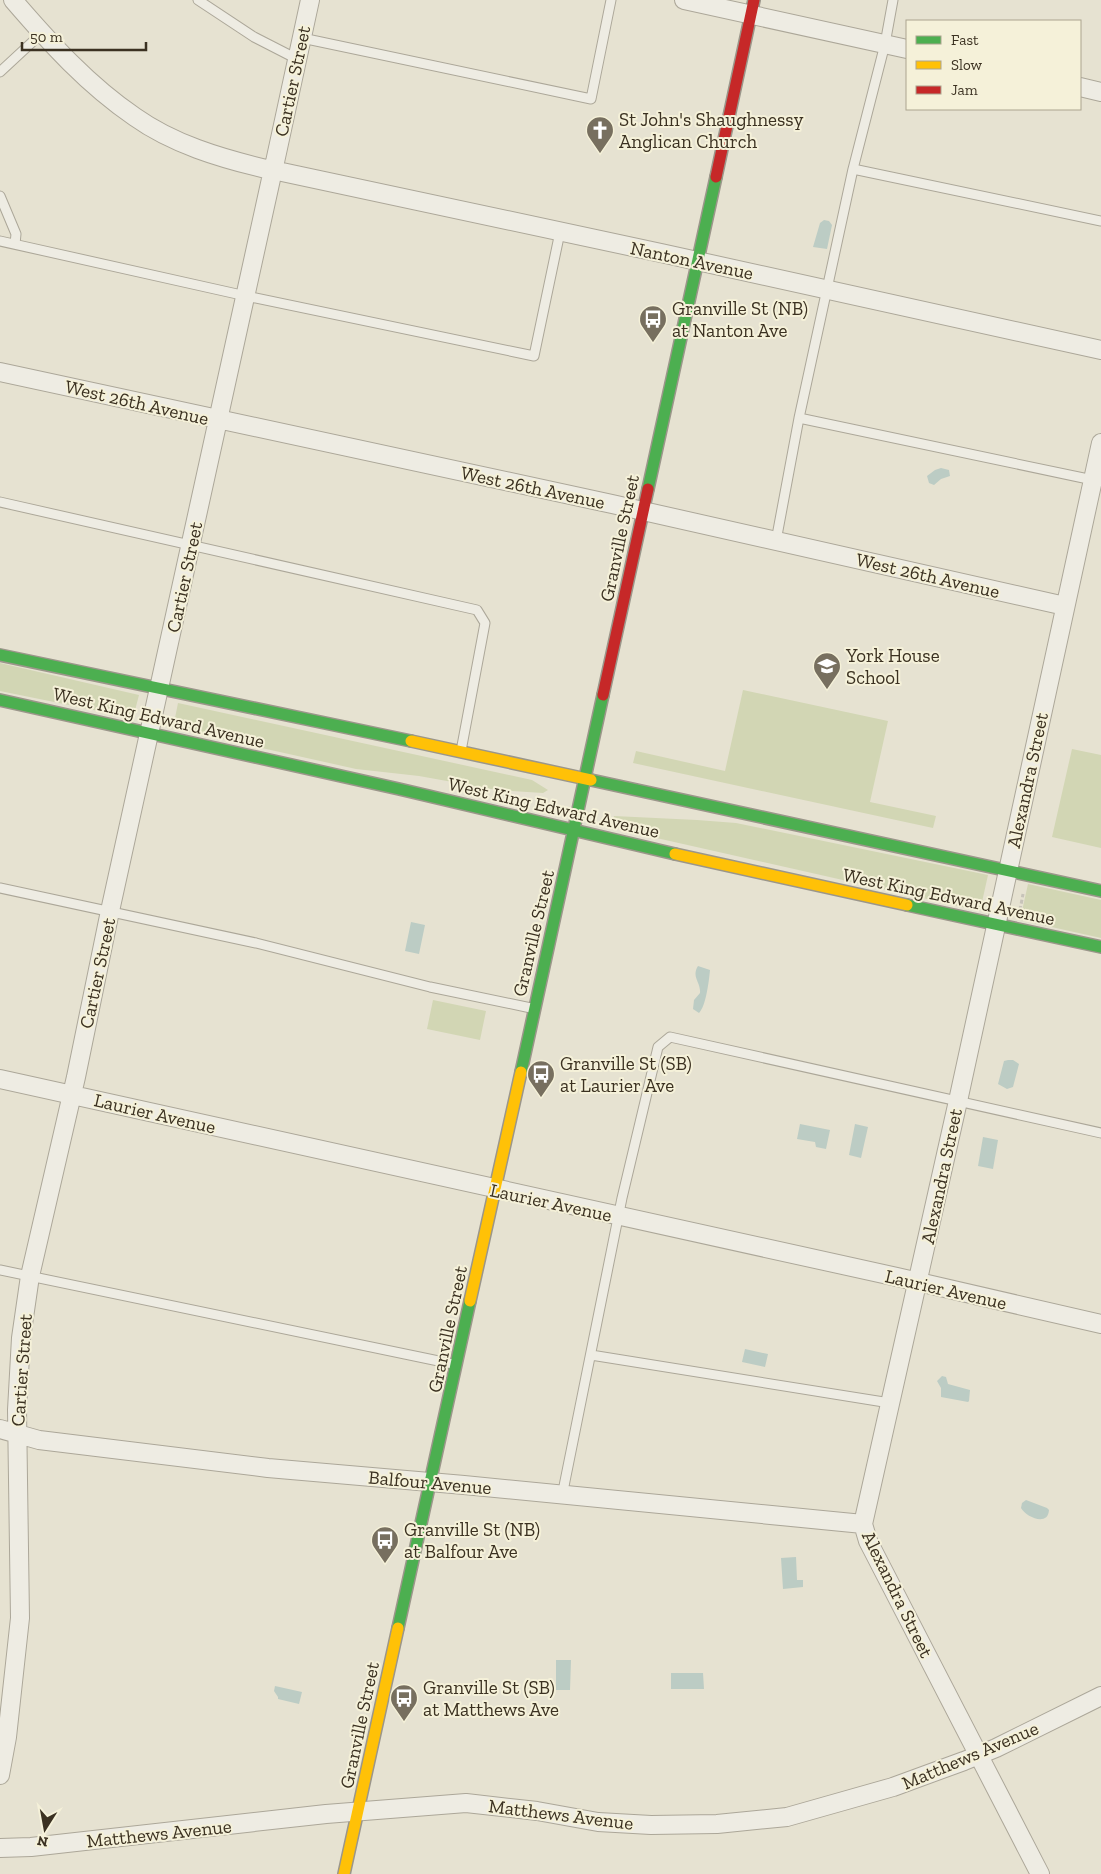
<svg xmlns="http://www.w3.org/2000/svg" width="1101" height="1874" viewBox="0 0 1101 1874" font-family="'Zilla Slab',serif">
  <rect width="100%" height="100%" fill="#e6e2d1"/>
  <!-- green -->
  <path fill="#d2d6b4" d="M 0,663 L 139,695 L 133,718 L 0,691 Z
    M 743,690 L 888,721 L 870,802 L 936,816 L 933,828 L 633,763 L 636,751 L 725,771 Z
    M 178,703 L 532,780 L 548,790 L 543,793 L 497,790 L 419,776 L 356,769 L 173,728 Z
    M 1072,749 L 1101,755 L 1101,848 L 1052,837 Z
    M 614,816 L 697,820 L 736,823 L 988,875 L 980,911 L 621,830 L 612,823 Z
    M 1028,884 L 1101,900 L 1101,938 L 1020,920 Z
    M 433,1000 L 486,1011 L 480,1040 L 427,1029 Z"/>
  <!-- water -->
  <path fill="#bcccc4" d="M 824,220 L 829,221 L 832,225 L 827,249 L 813,247 L 820,223 Z
    M 941,468 L 949,470 L 950,476 L 941,479 L 934,485 L 929,483 L 927,476 L 935,470 Z
    M 411,922 L 425,925 L 419,954 L 405,951 Z
    M 698,966 L 710,970 C 709,981 706,1006 699,1013 L 693,1009 L 694,1000 L 700,993 C 701,982 691,977 698,966 Z
    M 1008,1060 L 1013,1060 L 1019,1064 L 1013,1087 L 1007,1089 L 998,1084 L 1004,1061 Z
    M 800,1124 L 830,1130 L 826,1149 L 816,1147 L 815,1142 L 797,1139 Z
    M 855,1124 L 868,1127 L 861,1158 L 849,1155 Z
    M 983,1137 L 998,1140 L 993,1169 L 978,1166 Z
    M 745,1349 L 768,1354 L 765,1367 L 742,1362 Z
    M 942,1376 L 946,1377 L 948,1384 L 970,1390 L 969,1401 L 968,1402 L 941,1397 L 941,1388 L 937,1381 Z
    M 1026,1500 L 1047,1508 L 1049,1510 C 1048,1527 1026,1517 1021,1508 L 1022,1503 Z
    M 796,1557 L 797,1580 L 803,1580 L 803,1587 L 783,1589 L 781,1558 Z
    M 556,1660 L 571,1660 L 570,1690 L 556,1690 Z
    M 671,1673 L 703,1673 L 704,1689 L 671,1689 Z
    M 275,1686 L 302,1692 L 299,1704 L 278,1699 L 278,1697 L 274,1691 Z"/>
  <g fill="none" stroke-linecap="round" stroke-linejoin="round">
    <!-- lane casing -->
    <g stroke="#aca799" stroke-width="11">
      <path id="lane" d="M 198,0 L 254,37 L 297,59
        M 302,38 L 591,99 L 611,0
        M 0,72 L 42,33
        M 853,169 L 1101,221
        M 0,196 L 16,234 L 15,244
        M 0,241 L 246,296 L 534,356 L 560,232
        M 799,418 L 1093,480
        M 0,502 L 477,610 L 485,623 L 461,751
        M 776,541 L 799,418 L 853,169 L 885,44 L 893,0
        M 0,888 L 256,943 L 430,987 L 531,1008
        M 0,1270 L 453,1364
        M 591,1355 L 890,1403
        M 562,1496 L 622,1198 L 658,1047 L 670,1037 L 1101,1133"/>
    </g>
    <!-- street casing -->
    <g stroke="#aca799" stroke-width="20">
      <path id="street" d="M 13,0 C 50,43 88,85 135,117 C 173,144 220,158 266,169
        M 684,0 L 907,49
        M 1080,87 L 1101,92
        M 275,162 L 310,0
        M 282,172 L 661,253 L 1101,350
        M 0,372 L 612,504 L 1065,606
        M 0,1079 L 897,1277 L 1101,1324
        M 0,1429 L 39,1440 L 268,1468 L 464,1485 L 863,1524
        M 0,1775 L 7,1737 L 20,1618 L 17,1410 L 21,1338 L 30,1276 L 76,1077 L 110,911 L 271,179
        M 0,1848 L 31,1847 L 326,1814 L 466,1803 L 537,1811 L 598,1822 L 651,1825 L 717,1824 L 787,1817 L 893,1787 L 964,1761 L 996,1748 L 1101,1696
        M 1040,1874 L 868,1541 L 863,1524 L 958,1101 L 1101,443"/>
    </g>
    <!-- fast casing -->
    <g stroke="#9b968a" stroke-width="14">
      <path id="fast" d="M 648,489 L 716,177
        M 0,655 L 411,741
        M 0,700 L 399,789 L 675,854
        M 591,780 L 1101,891
        M 907,905 L 1101,947
        M 521,1072 L 603,695
        M 398,1628 L 470,1301"/>
    </g>
    <!-- slow casing -->
    <g stroke="#9b968a" stroke-width="14">
      <path id="slow" d="M 411,741 L 591,780
        M 675,854 L 907,905
        M 470,1301 L 521,1072
        M 344,1874 L 398,1628"/>
    </g>
    <!-- jam casing -->
    <g stroke="#9b968a" stroke-width="14">
      <path id="jam" d="M 716,177 L 754,0
        M 603,695 L 648,489"/>
    </g>
    <!-- path -->
    <path stroke="#c7c3b9" stroke-width="3" stroke-dasharray="4 2.5" stroke-linecap="butt" d="M 1020,910 L 1023,894"/>
    <!-- lane -->
    <use href="#lane" stroke="#eeece3" stroke-width="9"/>
    <!-- street -->
    <use href="#street" stroke="#eeece3" stroke-width="18"/>
    <!-- fast -->
    <use href="#fast" stroke="#4caf50" stroke-width="11"/>
    <!-- slow -->
    <use href="#slow" stroke="#ffc107" stroke-width="11"/>
    <!-- jam -->
    <use href="#jam" stroke="#c62828" stroke-width="11"/>
  </g>
  <!-- icons -->
  <defs>
    <g id="church-pin" transform="scale(1.4375)"><path d="M0 17L-7.5 6A9.5 9.5 0 1 1 7.5 6Z" fill="#776f5f" stroke="#f5f1d9"/><path d="M-1.2-6h2.4v3.5h3.3v2.4h-3.3V6h-2.4V-.1h-3.3v-2.4h3.3Z" fill="#fff"/></g>
    <g id="bus-pin" transform="scale(1.4375)"><path d="M0 17L-7.5 6A9.5 9.5 0 1 1 7.5 6Z" fill="#776f5f" stroke="#f5f1d9"/><path d="M-5-6H5V4H4V6H2V4H-2V6H-4V4H-5ZM-3.5-4V0h7V-4ZM-3.5 1.2v1.5H-2V1.2ZM2 1.2v1.5H3.5V1.2Z" fill="#fff"/></g>
    <g id="school-pin" transform="scale(1.4375)"><path d="M0 17L-7.5 6A9.5 9.5 0 1 1 7.5 6Z" fill="#776f5f" stroke="#f5f1d9"/><path d="M0-5L7-2L0 1L-7-2ZM-4 1L0 2.5L4 1V4Q0 6-4 4Z" fill="#fff"/></g>
  </defs>
  <g fill-rule="evenodd">
    <use href="#church-pin" x="600" y="130"/>
    <use href="#bus-pin" x="653" y="319"/>
    <use href="#school-pin" x="827" y="666"/>
    <use href="#bus-pin" x="541" y="1074"/>
    <use href="#bus-pin" x="385" y="1540"/>
    <use href="#bus-pin" x="404" y="1698"/>
  </g>
  <g text-anchor="middle" stroke-width="4" stroke-linejoin="round" paint-order="stroke">
    <!-- street labels -->
    <g font-size="19" fill="#3b3121" stroke="#f5f1d9">
      <text transform="translate(292 81) rotate(-78)" y="7">Cartier Street</text>
      <text transform="translate(692 260) rotate(12)" y="7">Nanton Avenue</text>
      <text transform="translate(137 402) rotate(13)" y="7">West 26th Avenue</text>
      <text transform="translate(533 487) rotate(12)" y="7">West 26th Avenue</text>
      <text transform="translate(619 538) rotate(-78)" y="7">Granville Street</text>
      <text transform="translate(928 575) rotate(13)" y="7">West 26th Avenue</text>
      <text transform="translate(184 577) rotate(-78)" y="7">Cartier Street</text>
      <text transform="translate(159 717) rotate(13)" y="7">West King Edward Avenue</text>
      <text transform="translate(1027 780) rotate(-78)" y="7">Alexandra Street</text>
      <text transform="translate(554 807) rotate(13)" y="7">West King Edward Avenue</text>
      <text transform="translate(949 896) rotate(12)" y="7">West King Edward Avenue</text>
      <text transform="translate(533 933) rotate(-77)" y="7">Granville Street</text>
      <text transform="translate(97 973) rotate(-78)" y="7">Cartier Street</text>
      <text transform="translate(155 1113) rotate(13)" y="7">Laurier Avenue</text>
      <text transform="translate(941 1176) rotate(-78)" y="7">Alexandra Street</text>
      <text transform="translate(551 1202) rotate(12)" y="7">Laurier Avenue</text>
      <text transform="translate(946 1289) rotate(13)" y="7">Laurier Avenue</text>
      <text transform="translate(447 1329) rotate(-78)" y="7">Granville Street</text>
      <text transform="translate(21 1370) rotate(-86)" y="7">Cartier Street</text>
      <text transform="translate(430 1482) rotate(5)" y="7">Balfour Avenue</text>
      <text transform="translate(898 1594) rotate(64)" y="7">Alexandra Street</text>
      <text transform="translate(359 1725) rotate(-78)" y="7">Granville Street</text>
      <text transform="translate(970 1755) rotate(-23)" y="7">Matthews Avenue</text>
      <text transform="translate(561 1814) rotate(7)" y="7">Matthews Avenue</text>
      <text transform="translate(159 1833) rotate(-6)" y="7">Matthews Avenue</text>
    </g>
    <!-- poi labels -->
    <g font-size="19" fill="#3b3121" stroke="#f5f1d9" text-anchor="start">
      <text x="619" y="126">St John's Shaughnessy<tspan x="619" dy="22">Anglican Church</tspan></text>
      <text x="672" y="315">Granville St (NB)<tspan x="672" dy="22">at Nanton Ave</tspan></text>
      <text x="846" y="662">York House<tspan x="846" dy="22">School</tspan></text>
      <text x="560" y="1070">Granville St (SB)<tspan x="560" dy="22">at Laurier Ave</tspan></text>
      <text x="404" y="1536">Granville St (NB)<tspan x="404" dy="22">at Balfour Ave</tspan></text>
      <text x="423" y="1694">Granville St (SB)<tspan x="423" dy="22">at Matthews Ave</tspan></text>
    </g>
  </g>
  <!-- legend -->
  <rect x="906" y="20" width="175" height="90" fill="#f5f1d9" stroke="#aba48f"/>
  <rect x="916" y="36" width="25" height="8" fill="#4caf50" stroke="#aba48f"/>
  <text x="951" y="45" font-size="15" fill="#3b3121">Fast</text>
  <rect x="916" y="61" width="25" height="8" fill="#ffc107" stroke="#aba48f"/>
  <text x="951" y="70" font-size="15" fill="#3b3121">Slow</text>
  <rect x="916" y="86" width="25" height="8" fill="#c62828" stroke="#aba48f"/>
  <text x="951" y="95" font-size="15" fill="#3b3121">Jam</text>
  <!-- north arrow -->
  <g transform="translate(45 1829) rotate(191)" stroke="#f5f1d9" stroke-width="4" paint-order="stroke">
  <path d="M0-4L9 19L0 12L-9 19Z" fill="#3b3121"/>
  <text y="-8" font-size="14" font-weight="bold" text-anchor="middle" fill="#3b3121">N</text>
  </g>
  <!-- scale -->
  <path d="M22 42v8h124v-8" fill="none" stroke="#3b3121" stroke-width="2.5"/>
  <text x="30" y="42" font-size="15" fill="#3b3121" stroke="#f5f1d9" stroke-width="4" paint-order="stroke">50 m</text>
</svg>
